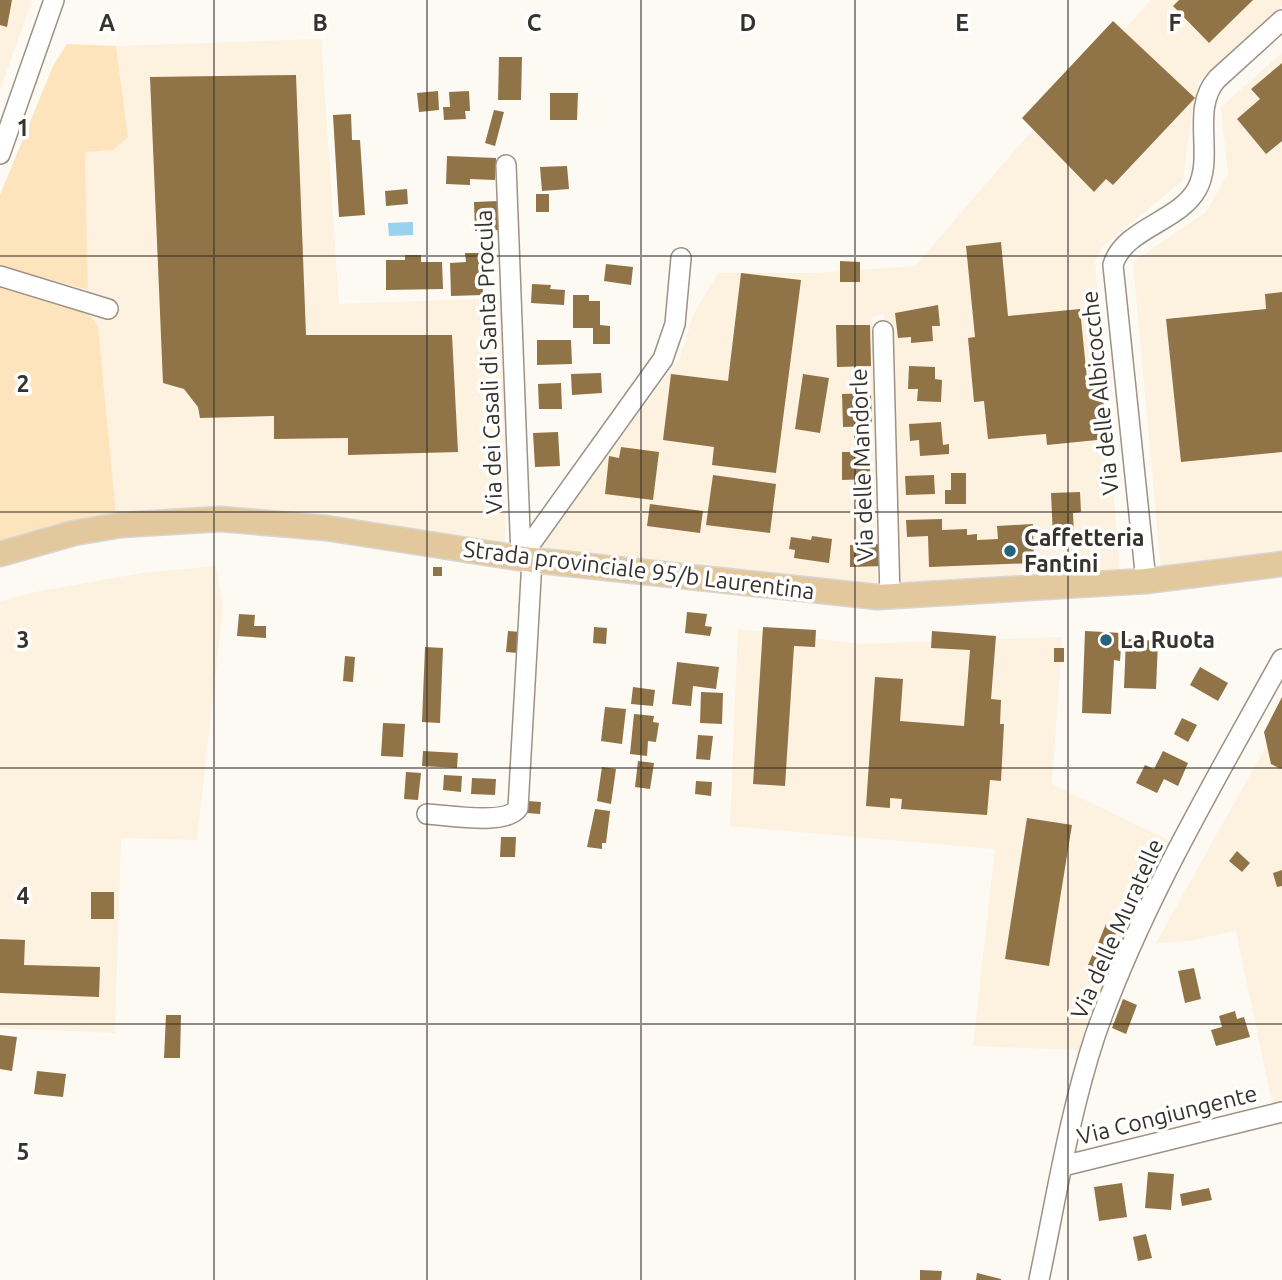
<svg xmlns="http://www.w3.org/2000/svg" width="1282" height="1280" viewBox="0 0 1282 1280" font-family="Ubuntu,sans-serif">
  <rect width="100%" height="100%" fill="#fdf9f3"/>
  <!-- built -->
  <path fill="#fdf1e0" d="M 0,0 L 32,0 L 0,90 Z
    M 1151,0 L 1282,0 L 1282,6 L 1199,81 L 1191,118 L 1183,180 L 1102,247 L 1095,261 L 1121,584 L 900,604 L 884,314 L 872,317 L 877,583 L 770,575 L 544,550 L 546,537 L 680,358 L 693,315 L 718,273 L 817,273 L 915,266 L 1016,149 Z
    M 321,39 L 339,304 L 504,298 L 505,543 L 416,532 L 116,514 L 98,326 L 89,314 L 85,152 L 113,150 L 128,137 L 116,46 Z
    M 1282,53 L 1282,552 L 1161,569 L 1133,262 L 1206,212 L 1228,174 L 1221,107 Z
    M 216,566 L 223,608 L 197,840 L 121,838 L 115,1033 L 0,1028 L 0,602 L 30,593 L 142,573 Z
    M 738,629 L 859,644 L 1062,637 L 1052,784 L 1170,841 L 1127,935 L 1081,1050 L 973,1046 L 995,849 L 730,826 Z
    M 1282,718 L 1282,1125 L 1277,1126 L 1236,931 L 1188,941 L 1156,943 Z"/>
  <!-- green -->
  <path fill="#fee4bd" d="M 67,44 L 116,46 L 128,137 L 113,150 L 85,152 L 88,290 L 0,266 L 0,195 L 53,66 Z
    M 0,285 L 89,314 L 98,326 L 116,514 L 0,540 Z"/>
  <!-- water -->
  <path fill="#98d2ee" d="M 413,222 L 413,235 L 389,236 L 388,223 Z"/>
  <!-- building -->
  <path fill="#907346" d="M 0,0 L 12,0 L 7,27 L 0,25 Z
    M 1179,0 L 1253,0 L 1209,43 L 1173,6 Z
    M 1113,21 L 1195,98 L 1113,185 L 1106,179 L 1094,192 L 1022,118 Z
    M 499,57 L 522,57 L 521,100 L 498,100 Z
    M 1282,63 L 1282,141 L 1266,154 L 1237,119 L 1260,99 L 1251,89 Z
    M 296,75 L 306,335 L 452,335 L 458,452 L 348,455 L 348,438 L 274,439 L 274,416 L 200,418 L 198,407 L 184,389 L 163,383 L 150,77 Z
    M 438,91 L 439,110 L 419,112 L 417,93 Z
    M 469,91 L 470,111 L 465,111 L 466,119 L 444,120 L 443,107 L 450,107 L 449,92 Z
    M 550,93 L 578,93 L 577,120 L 550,120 Z
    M 494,110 L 504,112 L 495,146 L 485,143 Z
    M 351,114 L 352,140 L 360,140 L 365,215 L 339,217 L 333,115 Z
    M 447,156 L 496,158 L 495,180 L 470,179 L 470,185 L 446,184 Z
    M 567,166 L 569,189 L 542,191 L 540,167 Z
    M 407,189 L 408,204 L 386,206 L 385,191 Z
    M 536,194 L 549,194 L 549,212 L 536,212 Z
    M 499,201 L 500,230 L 475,231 L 474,202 Z
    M 1001,242 L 1008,316 L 1080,309 L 1088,389 L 1102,388 L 1107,439 L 1047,445 L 1046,434 L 988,439 L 984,401 L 974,402 L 968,338 L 975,337 L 966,246 Z
    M 465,253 L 482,253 L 483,295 L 451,296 L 450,263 L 466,262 Z
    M 405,255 L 421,255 L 421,262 L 442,262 L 443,289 L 386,290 L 386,260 L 405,260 Z
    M 840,261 L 860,262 L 860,282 L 840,282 Z
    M 606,264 L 633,267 L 631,285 L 604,281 Z
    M 741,273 L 801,280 L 776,473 L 712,465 L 714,447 L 663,440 L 671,374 L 728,381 Z
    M 532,284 L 551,285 L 550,289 L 565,290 L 564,305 L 531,303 Z
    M 1282,292 L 1282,452 L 1181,462 L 1166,319 L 1266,309 L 1265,294 Z
    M 573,295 L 589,295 L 589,301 L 600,301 L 600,325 L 610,326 L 610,344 L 593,344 L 593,328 L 573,328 Z
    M 938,305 L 940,326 L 932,326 L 933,341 L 911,343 L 911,337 L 898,338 L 895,313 Z
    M 836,325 L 870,325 L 871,366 L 837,367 Z
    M 537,340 L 571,340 L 572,364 L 537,365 Z
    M 909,366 L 935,367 L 935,379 L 942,380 L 941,402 L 917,401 L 918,389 L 908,389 Z
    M 601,373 L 602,393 L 572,395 L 571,374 Z
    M 803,374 L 829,378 L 820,433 L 795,429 Z
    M 561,383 L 562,409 L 539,409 L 538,384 Z
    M 871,393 L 872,426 L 843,427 L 842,394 Z
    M 941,422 L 943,445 L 949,444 L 949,454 L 920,456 L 919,440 L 910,441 L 909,424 Z
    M 558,432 L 560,466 L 535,467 L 533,433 Z
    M 621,447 L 659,452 L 653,500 L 605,494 L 609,456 L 619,458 Z
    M 842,452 L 870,452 L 870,479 L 842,480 Z
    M 951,473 L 966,473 L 966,504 L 945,504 L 945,490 L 951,490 Z
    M 713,475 L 776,484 L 770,533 L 706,525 Z
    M 934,475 L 935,494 L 906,495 L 905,476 Z
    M 1080,492 L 1081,512 L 1073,513 L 1074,535 L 1053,536 L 1051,493 Z
    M 650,504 L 703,511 L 700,533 L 647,526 Z
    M 942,519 L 942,530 L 967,529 L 967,535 L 977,534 L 977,540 L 998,539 L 997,526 L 1033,524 L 1034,563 L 929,567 L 928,536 L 907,537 L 906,520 Z
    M 812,536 L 832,539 L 829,563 L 794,558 L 795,550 L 789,549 L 791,537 L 811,540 Z
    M 883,544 L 883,566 L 850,567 L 850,545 Z
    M 1082,565 L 1092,565 L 1092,574 L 1082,575 Z
    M 433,567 L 442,567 L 442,576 L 433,576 Z
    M 687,612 L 707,614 L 705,626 L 712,627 L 710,636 L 685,633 Z
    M 239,614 L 255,615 L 254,626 L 266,626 L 266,638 L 237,636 Z
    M 594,627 L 607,628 L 606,644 L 593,643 Z
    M 763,627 L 816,630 L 815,647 L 794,646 L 785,786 L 753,784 Z
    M 508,631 L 521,632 L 519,653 L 506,652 Z
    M 932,631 L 996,636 L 991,699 L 1001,700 L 1000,724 L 1004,724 L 1001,781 L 990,780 L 987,815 L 901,809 L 902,799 L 890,798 L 890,808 L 866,806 L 875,677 L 903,679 L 900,721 L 964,726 L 970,650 L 931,648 Z
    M 1085,631 L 1122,633 L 1120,661 L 1114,660 L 1111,714 L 1082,713 Z
    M 1126,639 L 1158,641 L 1156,689 L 1124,688 Z
    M 425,647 L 443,648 L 440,723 L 422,722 Z
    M 1054,648 L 1064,648 L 1064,662 L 1054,662 Z
    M 345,656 L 355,657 L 353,682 L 343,681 Z
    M 677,662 L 719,667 L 716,689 L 693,686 L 691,706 L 672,704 Z
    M 1200,667 L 1228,683 L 1218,701 L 1190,685 Z
    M 633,687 L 655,690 L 653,706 L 631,704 Z
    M 701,692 L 723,693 L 722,724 L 700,723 Z
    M 1282,697 L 1282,767 L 1281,769 L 1271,764 L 1264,732 Z
    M 605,707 L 626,709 L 622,744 L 601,741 Z
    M 634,714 L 654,716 L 653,722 L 659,723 L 656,742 L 648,741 L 647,756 L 630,754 Z
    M 1182,718 L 1197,725 L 1188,742 L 1174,734 Z
    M 383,723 L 405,724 L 403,757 L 381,756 Z
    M 698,735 L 713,736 L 710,760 L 696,759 Z
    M 423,751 L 458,753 L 457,768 L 422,766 Z
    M 1163,751 L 1188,763 L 1178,786 L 1164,779 L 1157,793 L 1136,783 L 1145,765 L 1154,769 Z
    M 638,761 L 654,763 L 650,789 L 635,787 Z
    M 602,767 L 616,769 L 611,804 L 597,801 Z
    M 406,772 L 421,773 L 418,800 L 404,799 Z
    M 444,775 L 462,776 L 461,792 L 443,790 Z
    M 472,778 L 496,779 L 495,795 L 471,794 Z
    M 696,781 L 712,782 L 711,796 L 695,794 Z
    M 528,801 L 541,802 L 540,814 L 527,813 Z
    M 595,809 L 610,811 L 606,843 L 602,843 L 602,849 L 587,847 Z
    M 1027,818 L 1072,825 L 1049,966 L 1005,959 Z
    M 501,837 L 516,837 L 515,857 L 500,857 Z
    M 1237,851 L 1250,863 L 1242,872 L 1229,861 Z
    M 1282,870 L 1282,886 L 1277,887 L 1273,873 Z
    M 91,892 L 114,892 L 114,919 L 91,919 Z
    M 1106,924 L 1118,929 L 1108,951 L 1097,946 Z
    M 0,939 L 25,940 L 24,965 L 100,967 L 99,997 L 0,993 Z
    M 1095,949 L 1108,955 L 1097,978 L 1085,972 Z
    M 1194,968 L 1201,999 L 1185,1003 L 1178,971 Z
    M 1123,999 L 1137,1005 L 1126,1034 L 1112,1028 Z
    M 1235,1011 L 1237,1019 L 1244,1017 L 1250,1037 L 1216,1046 L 1211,1030 L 1222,1027 L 1219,1016 Z
    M 166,1015 L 181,1015 L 180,1058 L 164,1058 Z
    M 0,1035 L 17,1037 L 12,1071 L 0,1069 Z
    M 37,1071 L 66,1074 L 63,1097 L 34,1094 Z
    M 1148,1172 L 1174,1174 L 1171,1210 L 1145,1208 Z
    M 1122,1183 L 1127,1217 L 1099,1221 L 1094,1187 Z
    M 1209,1188 L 1212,1200 L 1182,1206 L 1180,1194 Z
    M 1146,1234 L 1152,1258 L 1138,1261 L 1133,1237 Z
    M 920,1270 L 942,1271 L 941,1280 L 920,1280 Z
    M 977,1273 L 1001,1279 L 1001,1280 L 976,1280 Z"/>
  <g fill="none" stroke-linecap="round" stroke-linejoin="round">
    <!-- minor casing -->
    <g stroke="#9c9285" stroke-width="22">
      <path id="minor" d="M 0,154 L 54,0
        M 506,165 L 521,557
        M 0,276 L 108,309
        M 883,331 L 890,598
        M 521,557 L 663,359 L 675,324 L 681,258
        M 1146,581 L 1113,265 C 1124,228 1179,222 1197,189 C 1215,156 1190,109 1217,79 L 1282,20
        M 427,814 C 448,815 506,826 518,808 L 532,560
        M 1063,1166 L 1282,1112
        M 1039,1280 C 1056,1199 1069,1115 1095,1036 C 1141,904 1215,781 1282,659"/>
    </g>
    <!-- major casing -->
    <g stroke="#d7d6d5" stroke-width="27">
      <path id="major" d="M 0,554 L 74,533 L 121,525 L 221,519 L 326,528 L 532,560 L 878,597 L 1146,581 L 1282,564"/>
    </g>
    <!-- minor -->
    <use href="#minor" stroke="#fff" stroke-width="19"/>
    <!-- major -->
    <use href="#major" stroke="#e3c89d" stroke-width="24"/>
  </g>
  <!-- grid -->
  <path fill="none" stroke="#36322c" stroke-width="2" stroke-opacity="0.55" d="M 214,0 L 214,1280M 427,0 L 427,1280M 641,0 L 641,1280M 855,0 L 855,1280M 1068,0 L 1068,1280M 0,256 L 1282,256M 0,512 L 1282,512M 0,768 L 1282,768M 0,1024 L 1282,1024"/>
  <!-- markers -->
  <g fill="#27617a" stroke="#fff" stroke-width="2.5">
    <circle cx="1010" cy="551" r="7"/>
    <circle cx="1106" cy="640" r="7"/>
  </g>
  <g text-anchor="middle" stroke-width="7" stroke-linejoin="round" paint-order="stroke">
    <!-- street labels -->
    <g font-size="23" fill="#36322c" stroke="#fff">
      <text transform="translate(489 362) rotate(-92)" y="8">Via dei Casali di Santa Procula</text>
      <text transform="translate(1100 393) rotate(-96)" y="8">Via delle Albicocche</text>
      <text transform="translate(862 465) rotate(-92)" y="8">Via delle Mandorle</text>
      <text transform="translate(639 570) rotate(7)" y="8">Strada provinciale 95/b Laurentina</text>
      <text transform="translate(1117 929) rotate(-66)" y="8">Via delle Muratelle</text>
      <text transform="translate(1167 1115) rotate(-14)" y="8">Via Congiungente</text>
    </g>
    <!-- poi labels -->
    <g font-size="23" font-weight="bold" fill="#36322c" stroke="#fff" text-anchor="start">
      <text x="1024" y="546">Caffetteria<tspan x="1024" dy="26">Fantini</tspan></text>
      <text x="1120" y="648">La Ruota</text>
    </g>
  </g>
  <g font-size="23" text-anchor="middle" font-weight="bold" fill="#36322c" stroke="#fff" stroke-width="7" stroke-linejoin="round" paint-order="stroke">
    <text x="107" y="31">A</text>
    <text x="320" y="31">B</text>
    <text x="534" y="31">C</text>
    <text x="748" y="31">D</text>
    <text x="962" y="31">E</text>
    <text x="1175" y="31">F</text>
    <text x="23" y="136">1</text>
    <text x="23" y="392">2</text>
    <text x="23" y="648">3</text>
    <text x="23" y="904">4</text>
    <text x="23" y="1160">5</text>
  </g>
</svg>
